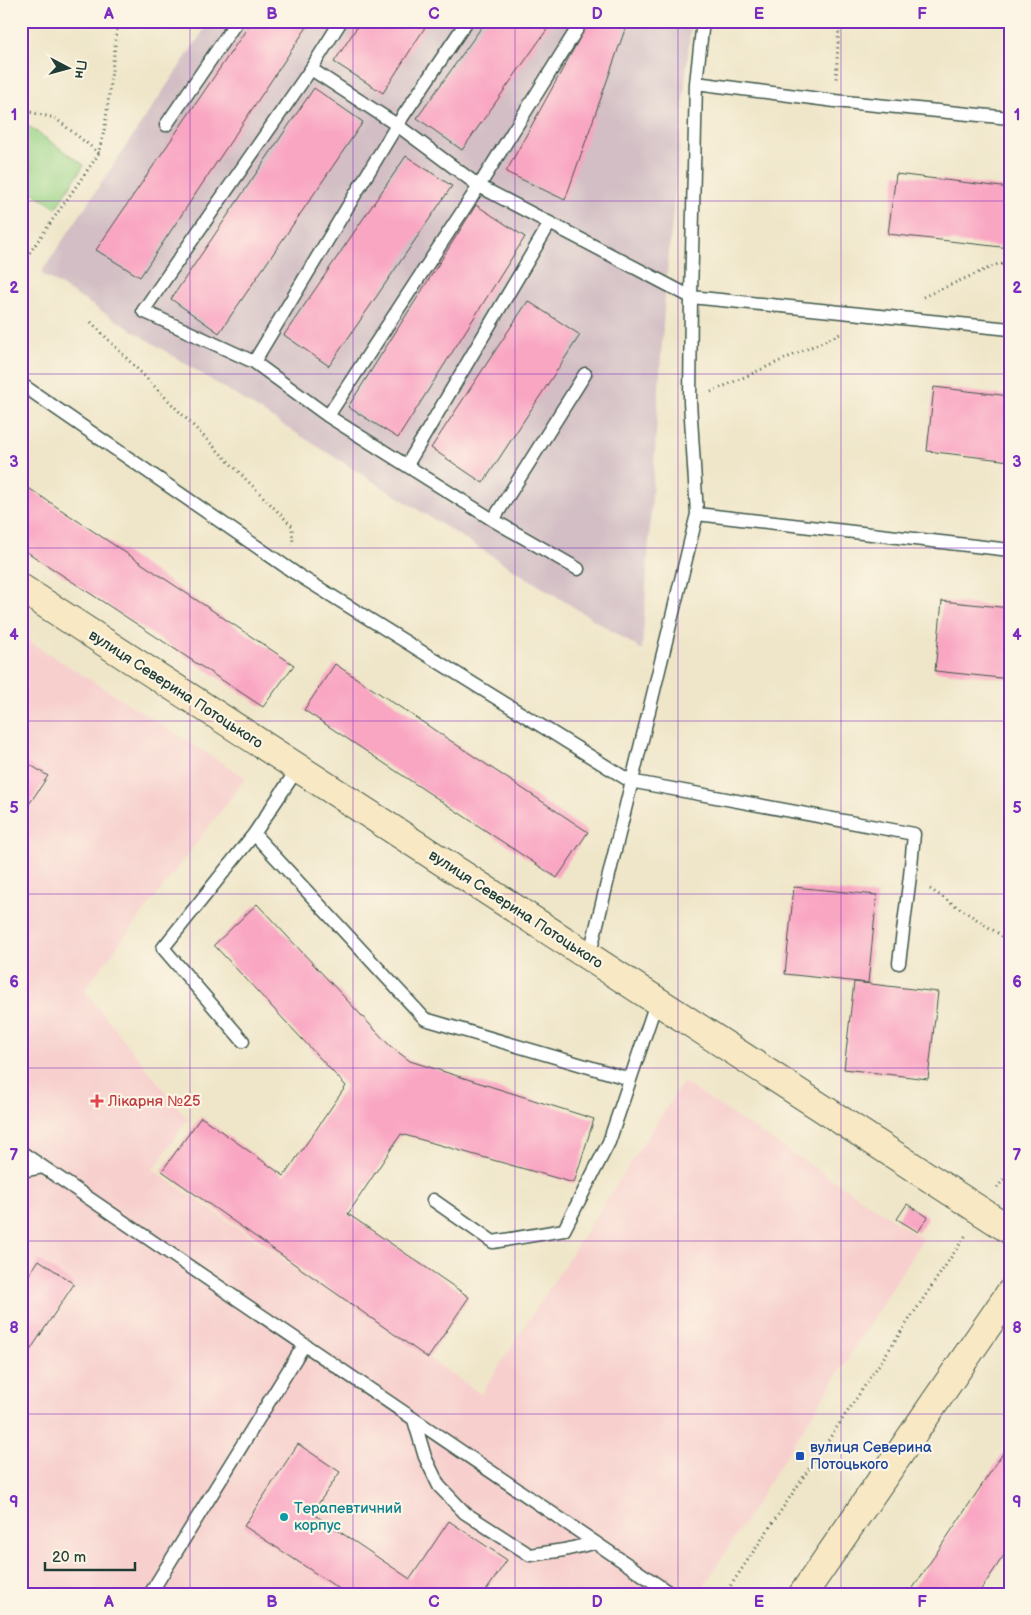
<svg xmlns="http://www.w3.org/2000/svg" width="1031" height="1615" viewBox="0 0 1031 1615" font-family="'Balsamiq Sans',sans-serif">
  <rect width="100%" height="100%" fill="#fcf5e5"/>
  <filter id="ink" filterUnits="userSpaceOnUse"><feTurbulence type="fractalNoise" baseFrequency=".02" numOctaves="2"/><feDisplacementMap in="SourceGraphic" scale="10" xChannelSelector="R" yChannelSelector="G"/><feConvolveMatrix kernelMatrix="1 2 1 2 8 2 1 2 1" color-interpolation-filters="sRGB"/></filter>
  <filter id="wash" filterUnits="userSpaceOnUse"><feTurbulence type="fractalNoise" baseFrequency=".0096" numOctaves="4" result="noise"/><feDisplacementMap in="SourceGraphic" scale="20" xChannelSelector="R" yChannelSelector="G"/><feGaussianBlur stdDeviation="1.12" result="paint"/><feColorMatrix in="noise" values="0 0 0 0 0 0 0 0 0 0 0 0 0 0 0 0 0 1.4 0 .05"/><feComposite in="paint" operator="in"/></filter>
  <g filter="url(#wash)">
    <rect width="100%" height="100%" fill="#efe6c9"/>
    <!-- built -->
    <path fill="#f7d0ce" d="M 21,636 L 246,778 L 84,990 L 187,1119 L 153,1170 L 481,1394 L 683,1082 L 923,1239 L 699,1594 L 21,1594 Z"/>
    <!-- industrial -->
    <path fill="#d2bec4" d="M 210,21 L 691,21 L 665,295 L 642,650 L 41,273 Z"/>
    <!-- green -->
    <path fill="#9ad487" stroke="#5c885e" d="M 21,121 L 84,165 L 56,208 L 21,185 Z"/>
    <g id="blocks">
      <!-- building -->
      <path fill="#f9a6c3" d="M 252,21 L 311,21 L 140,277 L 96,250 Z
        M 361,21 L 429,21 L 383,93 L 334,62 Z
        M 486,21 L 553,21 L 462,150 L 417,118 Z
        M 589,21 L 628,21 L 565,200 L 506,172 Z
        M 314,88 L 363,122 L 219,333 L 171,299 Z
        M 406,156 L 452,186 L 329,366 L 284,335 Z
        M 896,174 L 1010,188 L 1010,248 L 888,234 Z
        M 476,205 L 525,237 L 398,438 L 348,407 Z
        M 528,301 L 580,335 L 483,483 L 431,448 Z
        M 934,387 L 1010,396 L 1010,461 L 927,451 Z
        M 21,483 L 294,665 L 263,707 L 21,548 Z
        M 942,601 L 1010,608 L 1010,679 L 935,671 Z
        M 335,664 L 588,832 L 557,878 L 304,710 Z
        M 21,759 L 48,776 L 21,816 Z
        M 794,887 L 877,895 L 868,983 L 785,974 Z
        M 257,904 L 390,1046 L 410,1061 L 594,1119 L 574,1183 L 401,1134 L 348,1214 L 469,1297 L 428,1358 L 162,1171 L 201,1117 L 284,1176 L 346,1086 L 214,945 Z
        M 854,982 L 938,992 L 928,1079 L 844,1069 Z
        M 907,1204 L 928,1217 L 918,1232 L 897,1219 Z
        M 39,1260 L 74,1284 L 21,1364 L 21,1287 Z
        M 1010,1443 L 1010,1546 L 978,1594 L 909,1594 Z
        M 298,1444 L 340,1472 L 312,1513 L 410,1579 L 449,1521 L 507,1560 L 484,1594 L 347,1594 L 244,1526 Z"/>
    </g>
  </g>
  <g filter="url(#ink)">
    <use href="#blocks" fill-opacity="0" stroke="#3e564a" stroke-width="1"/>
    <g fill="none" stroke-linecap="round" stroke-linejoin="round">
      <!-- lane casing -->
      <g stroke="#3e564a" stroke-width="15">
        <path id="lane" d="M 582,21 L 479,186 L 328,416 L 254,362 L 143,311 L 311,69 L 397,125 L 479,186 L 691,297 L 1010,329
          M 311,69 L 341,21
          M 696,83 L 835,101 L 1010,118
          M 166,125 L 237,21
          M 254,362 L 397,125 L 467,21
          M 21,384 L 295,573 L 630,781 L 914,834 L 910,876 L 899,963
          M 328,416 L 493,520 L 578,569
          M 407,465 L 550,223
          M 697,514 L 1010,550
          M 493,520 L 585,374
          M 298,768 L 254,834 L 425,1019 L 630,1079
          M 589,957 L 697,514 L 690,402 L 691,297 L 696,83 L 703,21
          M 243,1041 L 163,948 L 254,834
          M 21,1152 L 671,1594
          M 21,1171 L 43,1167
          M 433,1200 L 493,1242 L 564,1230 L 609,1142 L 657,1000
          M 414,1420 L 425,1457 L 439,1486 L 465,1513 L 530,1555 L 564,1550 L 594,1543
          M 150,1594 L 304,1345"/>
      </g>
      <!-- secondary casing -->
      <g stroke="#3e564a" stroke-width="30">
        <path id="secondary" d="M 21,588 L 1010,1230
          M 803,1594 L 1010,1293"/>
      </g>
      <!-- path -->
      <path stroke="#3e564a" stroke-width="3" stroke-dasharray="1 4" stroke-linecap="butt" d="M 832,21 L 839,26 L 836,80
        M 21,110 L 55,118 L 99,153
        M 21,265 L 98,155 L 105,127 L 118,21
        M 923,297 L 998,264 L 1010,265
        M 91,322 L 292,526 L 293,545
        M 711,392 L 840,334
        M 930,889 L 1010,941
        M 997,1188 L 1010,1170
        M 725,1594 L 966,1235"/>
      <!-- lane -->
      <use href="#lane" stroke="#fff" stroke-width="12"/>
      <!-- secondary -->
      <use href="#secondary" stroke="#f8e8c3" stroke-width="28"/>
    </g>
  </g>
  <!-- grid -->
  <path fill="none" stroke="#7b2cbf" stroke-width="1" stroke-opacity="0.55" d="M 190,21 L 190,1594M 353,21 L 353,1594M 515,21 L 515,1594M 678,21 L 678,1594M 841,21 L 841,1594M 21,201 L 1010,201M 21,374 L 1010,374M 21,548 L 1010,548M 21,721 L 1010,721M 21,894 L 1010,894M 21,1068 L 1010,1068M 21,1241 L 1010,1241M 21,1414 L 1010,1414"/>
  <!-- markers -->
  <path fill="#e0444e" stroke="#fcf5e5" stroke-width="2" d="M94.5 1093.5h5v5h5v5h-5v5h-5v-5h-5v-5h5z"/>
  <rect fill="#1a4fb4" stroke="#fcf5e5" stroke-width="2" x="795" y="1451" width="10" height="10" rx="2.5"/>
  <circle fill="#0f9aa8" stroke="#fcf5e5" stroke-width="2" cx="284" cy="1517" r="5"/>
  <g text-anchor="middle" stroke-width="4.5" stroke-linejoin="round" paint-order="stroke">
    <!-- street labels -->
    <g font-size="15" fill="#1f3d34" stroke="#fcf5e5">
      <text transform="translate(176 689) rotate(33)" y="5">вулиця Северина Потоцького</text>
      <text transform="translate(516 909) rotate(33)" y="5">вулиця Северина Потоцького</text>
    </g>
    <!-- health labels -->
    <g font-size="15" fill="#be3a42" stroke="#fcf5e5" text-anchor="start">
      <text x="108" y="1106">Лікарня №25</text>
    </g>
    <!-- transit labels -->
    <g font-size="15" fill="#164399" stroke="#fcf5e5" text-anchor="start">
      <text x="810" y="1452">вулиця Северина<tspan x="810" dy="17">Потоцького</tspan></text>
    </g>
    <!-- culture labels -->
    <g font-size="15" fill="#0d838f" stroke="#fcf5e5" text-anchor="start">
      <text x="294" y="1513">Терапевтичний<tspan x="294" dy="17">корпус</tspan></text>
    </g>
  </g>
  <!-- margin -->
  <rect width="1031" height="1615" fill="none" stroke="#fcf5e5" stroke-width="55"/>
  <!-- north arrow -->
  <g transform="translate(68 68) rotate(96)" stroke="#fcf5e5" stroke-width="4" paint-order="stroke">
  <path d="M0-4L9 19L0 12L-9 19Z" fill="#1f3d34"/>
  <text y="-8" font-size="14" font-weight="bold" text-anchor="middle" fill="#1f3d34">Пн</text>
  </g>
  <!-- scale -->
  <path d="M45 1562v8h90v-8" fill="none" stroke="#1f3d34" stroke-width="2.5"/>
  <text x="52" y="1562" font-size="15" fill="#1f3d34" stroke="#fcf5e5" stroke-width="4" paint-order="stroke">20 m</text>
  <rect x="28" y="28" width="976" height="1560" fill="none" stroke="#7b2cbf" stroke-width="2"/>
  <g font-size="16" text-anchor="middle" font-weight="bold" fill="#7b2cbf">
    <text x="109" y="19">A</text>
    <text x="272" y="19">B</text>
    <text x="434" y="19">C</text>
    <text x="597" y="19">D</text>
    <text x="759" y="19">E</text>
    <text x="922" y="19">F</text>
    <text x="14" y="120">1</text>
    <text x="1017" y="120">1</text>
    <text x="14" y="293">2</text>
    <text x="1017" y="293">2</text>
    <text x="14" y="467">3</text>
    <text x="1017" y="467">3</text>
    <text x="14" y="640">4</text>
    <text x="1017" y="640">4</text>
    <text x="14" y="813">5</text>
    <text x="1017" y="813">5</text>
    <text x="14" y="987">6</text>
    <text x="1017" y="987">6</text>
    <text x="14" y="1160">7</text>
    <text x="1017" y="1160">7</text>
    <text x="14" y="1333">8</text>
    <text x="1017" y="1333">8</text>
    <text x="14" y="1507">9</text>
    <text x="1017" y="1507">9</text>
    <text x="109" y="1607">A</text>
    <text x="272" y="1607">B</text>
    <text x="434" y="1607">C</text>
    <text x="597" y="1607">D</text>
    <text x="759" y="1607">E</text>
    <text x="922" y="1607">F</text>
  </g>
</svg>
